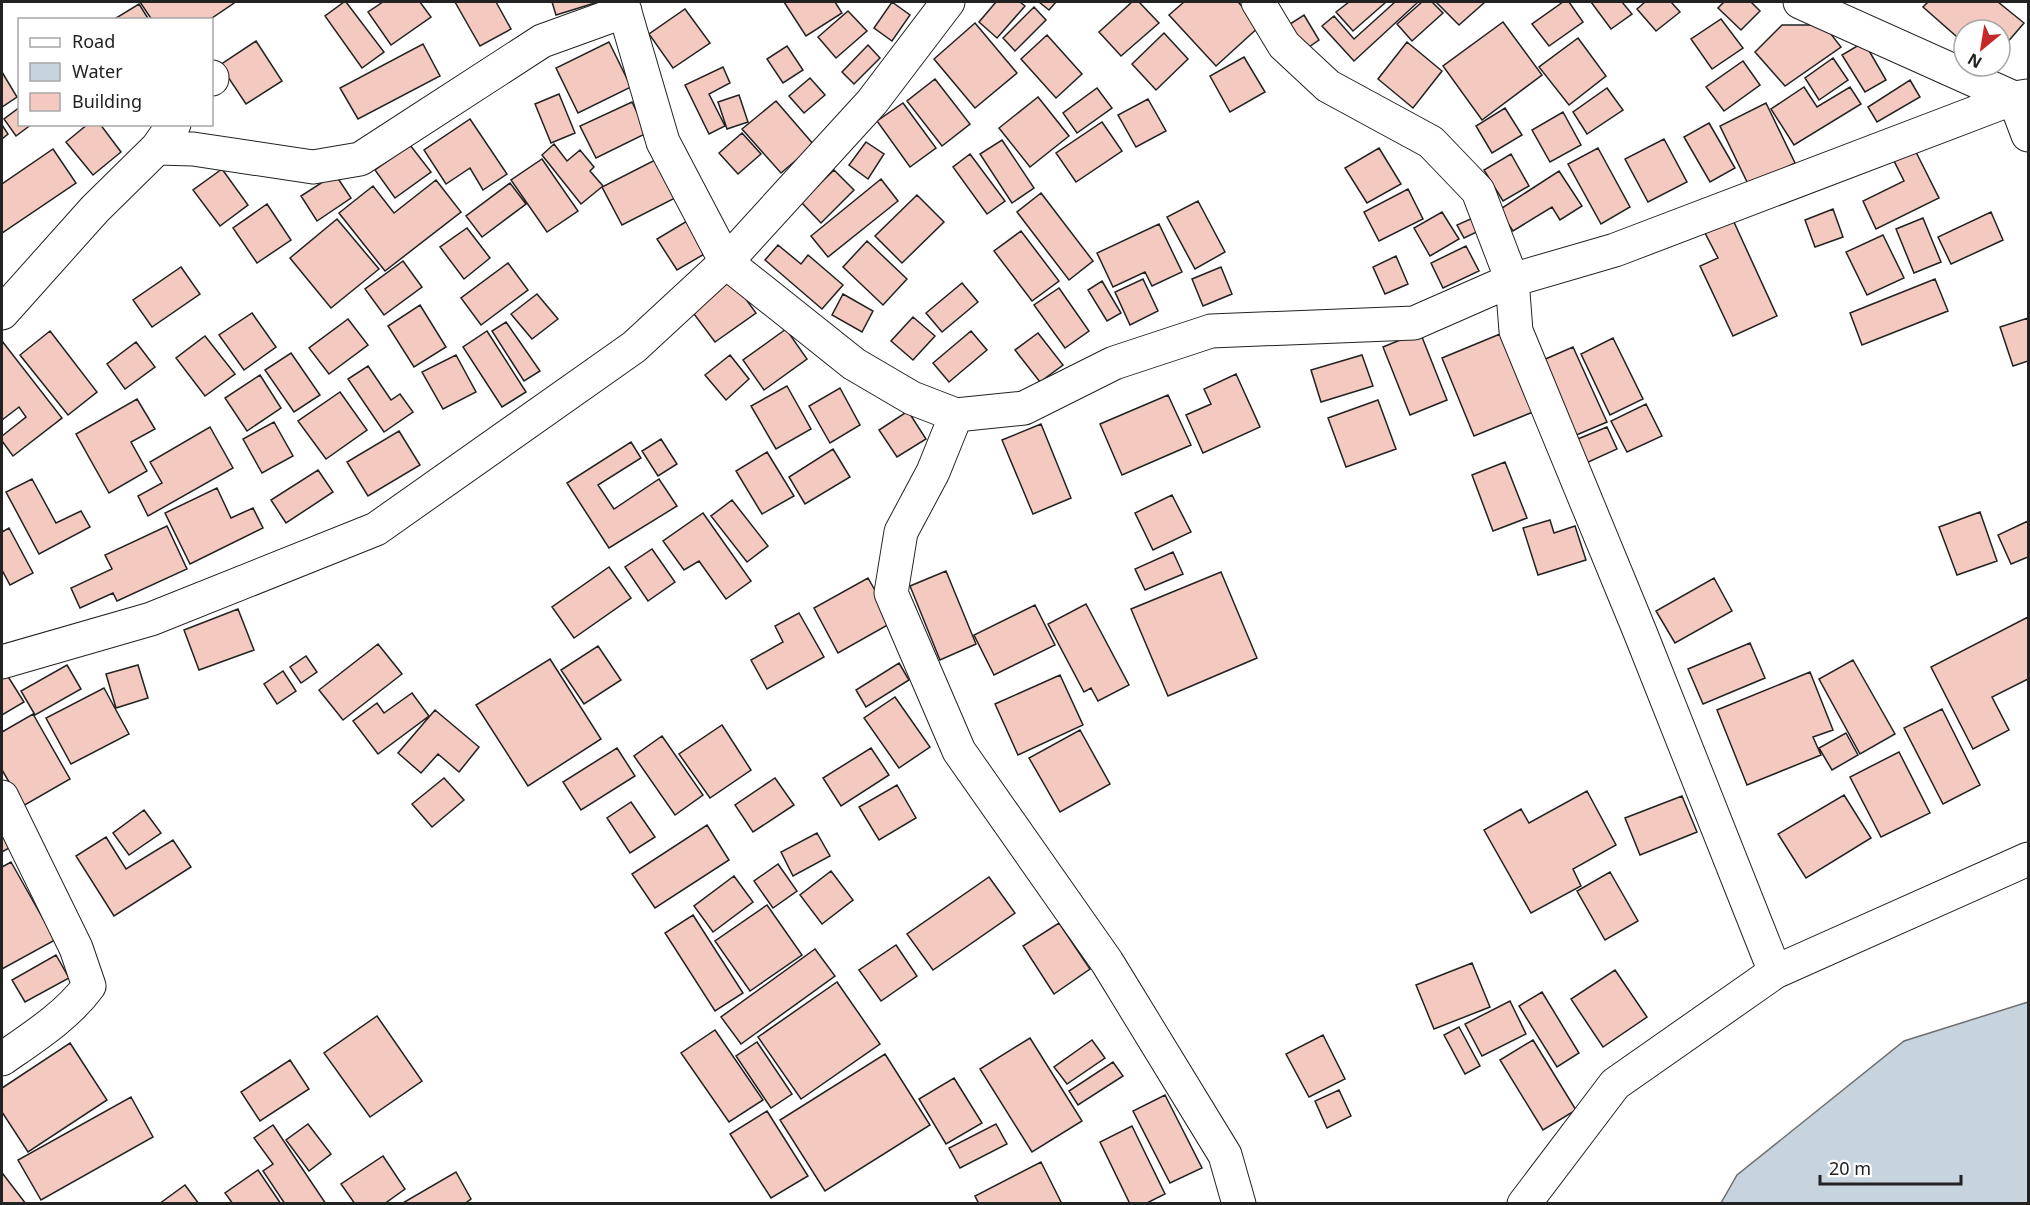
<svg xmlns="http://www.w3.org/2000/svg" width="2030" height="1205" viewBox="0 0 2030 1205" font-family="'Noto Sans',sans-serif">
  <rect width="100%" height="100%" fill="#fff"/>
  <!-- water -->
  <path fill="#c7d3dd" stroke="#6f6f6f" stroke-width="1.5" d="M 2028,1002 L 2028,1203 L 1721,1203 L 1737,1175 L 1904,1041 Z"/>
  <!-- building -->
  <path fill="#f3c9c0" stroke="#222" stroke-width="1.5" d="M 140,2 L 234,2 L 234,3 L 209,20 L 152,20 Z
    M 344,2 L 346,2 L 384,52 L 362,68 L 325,16 Z
    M 383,2 L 420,2 L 431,17 L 391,45 L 368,12 Z
    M 455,2 L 496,2 L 511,29 L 480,46 Z
    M 552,2 L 598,2 L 556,15 Z
    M 784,2 L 835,2 L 842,13 L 806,36 Z
    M 892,2 L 910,15 L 892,41 L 874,28 Z
    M 996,2 L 1020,2 L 1025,6 L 997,38 L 979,22 Z
    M 1039,2 L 1056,2 L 1049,10 Z
    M 1132,2 L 1139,2 L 1159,23 L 1121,56 L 1099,32 Z
    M 1184,2 L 1238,2 L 1260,26 L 1216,66 L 1169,15 Z
    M 1349,2 L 1386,2 L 1353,31 L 1336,12 Z
    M 1395,2 L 1415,2 L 1417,3 L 1354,61 L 1322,26 L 1334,16 L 1354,39 Z
    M 1422,2 L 1432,2 L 1443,13 L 1412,41 L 1397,24 Z
    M 1436,2 L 1485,2 L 1459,25 Z
    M 1563,2 L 1569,2 L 1583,22 L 1549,46 L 1532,24 Z
    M 1591,2 L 1622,2 L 1632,14 L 1611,29 Z
    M 1645,2 L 1671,2 L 1680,12 L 1656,31 L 1637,9 Z
    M 1724,2 L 1751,2 L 1760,11 L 1741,30 L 1718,8 Z
    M 1928,2 L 1998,2 L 2024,23 L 2000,51 L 2000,30 L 1964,30 L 1964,43 L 1923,7 Z
    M 139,4 L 149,20 L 117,20 L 116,18 Z
    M 1034,7 L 1046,20 L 1015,51 L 1003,38 Z
    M 685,9 L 710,43 L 673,68 L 649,34 Z
    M 848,11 L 867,31 L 836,58 L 818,37 Z
    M 1304,15 L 1319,40 L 1306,49 L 1290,24 Z
    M 1721,19 L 1743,48 L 1712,69 L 1691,39 Z
    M 1503,22 L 1542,75 L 1482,120 L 1443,66 Z
    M 975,23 L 1017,73 L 975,108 L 934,59 Z
    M 1782,25 L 1824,25 L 1841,47 L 1785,86 L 1755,52 Z
    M 1164,33 L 1188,59 L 1156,90 L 1132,64 Z
    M 1047,35 L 1082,74 L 1056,98 L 1021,59 Z
    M 1578,38 L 1606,76 L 1569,105 L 1539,67 Z
    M 256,41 L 282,81 L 246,104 L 220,65 Z
    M 609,42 L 631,87 L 578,113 L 556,68 Z
    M 1407,42 L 1442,71 L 1413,108 L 1378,79 Z
    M 1864,42 L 1886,80 L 1865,92 L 1842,55 Z
    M 423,44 L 440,76 L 358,119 L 340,88 Z
    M 868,45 L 880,58 L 854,84 L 842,72 Z
    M 787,46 L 803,70 L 783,83 L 767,59 Z
    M 1244,57 L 1265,92 L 1230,112 L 1210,76 Z
    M 1833,58 L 1848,80 L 1819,100 L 1805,78 Z
    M 1743,61 L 1760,85 L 1724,111 L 1706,87 Z
    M 723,67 L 730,83 L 709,94 L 725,126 L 709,134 L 685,85 Z
    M 2,72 L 17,97 L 2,107 Z
    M 810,78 L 825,95 L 804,113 L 789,96 Z
    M 935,79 L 970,124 L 942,146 L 907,101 Z
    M 1910,80 L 1920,97 L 1877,122 L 1868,107 Z
    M 1804,87 L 1817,107 L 1850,87 L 1861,104 L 1794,145 L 1771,109 Z
    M 1097,88 L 1112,108 L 1077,133 L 1063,113 Z
    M 1607,88 L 1623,110 L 1587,134 L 1573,112 Z
    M 559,94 L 575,133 L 551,143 L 535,104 Z
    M 739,95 L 748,122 L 727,129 L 718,102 Z
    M 1038,97 L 1069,136 L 1030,167 L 999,128 Z
    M 1148,99 L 1166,131 L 1136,147 L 1118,115 Z
    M 776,101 L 814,145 L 781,173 L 742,129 Z
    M 632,102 L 647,133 L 596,158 L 580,126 Z
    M 903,103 L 936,148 L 910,167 L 877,121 Z
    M 1766,103 L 1795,163 L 1749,186 L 1720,126 Z
    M 20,107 L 20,124 L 32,124 L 16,136 L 4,119 Z
    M 1505,108 L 1522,135 L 1492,153 L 1476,126 Z
    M 1563,112 L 1581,145 L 1550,162 L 1532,130 Z
    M 470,119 L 507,174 L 483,190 L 470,168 L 446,184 L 424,150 Z
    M 1102,122 L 1122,151 L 1076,182 L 1056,153 Z
    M 1709,123 L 1735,168 L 1710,182 L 1684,137 Z
    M 88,124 L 100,124 L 121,152 L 93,175 L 66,142 Z
    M 2,125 L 8,134 L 2,139 Z
    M 742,133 L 761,154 L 738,174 L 719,153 Z
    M 1664,139 L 1687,182 L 1648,202 L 1625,159 Z
    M 1002,140 L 1034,188 L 1012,203 L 980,154 Z
    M 866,142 L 884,154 L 868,179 L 849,165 Z
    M 554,144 L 567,161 L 580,150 L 594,167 L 590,171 L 603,186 L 581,204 L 542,155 Z
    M 410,145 L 431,172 L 395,198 L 375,170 Z
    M 1379,148 L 1401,184 L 1367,203 L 1345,168 Z
    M 1598,148 L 1630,207 L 1601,224 L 1568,164 Z
    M 53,149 L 76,183 L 2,233 L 2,184 Z
    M 1915,150 L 1939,198 L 1876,229 L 1863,201 L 1904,181 L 1894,161 Z
    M 970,154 L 1005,201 L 987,214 L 953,167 Z
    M 1511,154 L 1529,186 L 1503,201 L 1484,170 Z
    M 659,158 L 679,196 L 622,225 L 602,187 Z
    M 542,159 L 578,211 L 547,232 L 511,180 Z
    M 222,169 L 248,205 L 220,226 L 193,190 Z
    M 834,170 L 854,190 L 821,223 L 801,202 Z
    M 1559,171 L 1582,206 L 1560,220 L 1552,207 L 1513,231 L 1499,210 Z
    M 335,174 L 351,198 L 317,221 L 301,196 Z
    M 881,179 L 898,201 L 828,257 L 811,236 Z
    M 436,180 L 461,212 L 385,271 L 339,213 L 373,186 L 394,213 Z
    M 510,183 L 526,204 L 482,237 L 466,216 Z
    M 1408,189 L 1423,219 L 1379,241 L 1364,212 Z
    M 1041,193 L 1093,261 L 1069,280 L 1017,212 Z
    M 917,195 L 944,222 L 902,263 L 875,236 Z
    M 1198,201 L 1225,252 L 1195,269 L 1167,217 Z
    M 267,204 L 291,240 L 257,263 L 233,228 Z
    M 1833,209 L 1843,237 L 1815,247 L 1805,220 Z
    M 1442,212 L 1459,239 L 1430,256 L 1414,228 Z
    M 1991,212 L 2003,240 L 1951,264 L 1938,237 Z
    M 1475,217 L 1481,230 L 1464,238 L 1457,225 Z
    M 1923,218 L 1941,262 L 1914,273 L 1896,229 Z
    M 337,219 L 379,269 L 331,308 L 290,258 Z
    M 1733,220 L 1777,316 L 1733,336 L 1700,266 L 1718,258 L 1705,233 Z
    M 687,221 L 706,253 L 677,270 L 657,239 Z
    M 1159,224 L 1182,272 L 1152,286 L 1145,272 L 1113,287 L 1097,253 Z
    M 467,228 L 490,258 L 464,279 L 440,247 Z
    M 1021,231 L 1059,281 L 1032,301 L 994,251 Z
    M 1883,235 L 1904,278 L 1867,295 L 1846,252 Z
    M 867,241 L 907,279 L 883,305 L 843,267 Z
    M 778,245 L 801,264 L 808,255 L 843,285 L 822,309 L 765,260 Z
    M 1466,246 L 1479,271 L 1443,288 L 1431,263 Z
    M 1396,256 L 1408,284 L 1385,294 L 1373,267 Z
    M 403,261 L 422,287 L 384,315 L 365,289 Z
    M 508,263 L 528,290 L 481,325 L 461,298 Z
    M 181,267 L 200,294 L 152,327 L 133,300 Z
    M 1221,267 L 1232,294 L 1203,306 L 1192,279 Z
    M 1143,279 L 1158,311 L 1130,325 L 1115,292 Z
    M 1935,279 L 1948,311 L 1862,345 L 1850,313 Z
    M 732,280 L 756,313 L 715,342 L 691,310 Z
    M 1102,281 L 1121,313 L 1107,321 L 1088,290 Z
    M 962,283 L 978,302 L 942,332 L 926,313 Z
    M 1059,288 L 1089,331 L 1065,348 L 1034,305 Z
    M 537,294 L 558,319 L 532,339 L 511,314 Z
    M 843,294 L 873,311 L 862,332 L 832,315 Z
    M 420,305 L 446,347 L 414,367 L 388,326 Z
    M 252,313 L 276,347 L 244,370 L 219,335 Z
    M 913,317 L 935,336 L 913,360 L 891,341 Z
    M 2028,318 L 2028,361 L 2013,366 L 2000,327 Z
    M 348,319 L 368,345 L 329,374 L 309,348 Z
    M 506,322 L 540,371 L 524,381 L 492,331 Z
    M 786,329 L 807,359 L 764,390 L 743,360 Z
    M 50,331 L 97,392 L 68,415 L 20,355 Z
    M 487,331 L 526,392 L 502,407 L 463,347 Z
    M 971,331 L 987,350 L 949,382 L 933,363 Z
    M 1420,332 L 1447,400 L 1410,415 L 1383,347 Z
    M 1038,333 L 1063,365 L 1040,382 L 1015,350 Z
    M 1500,334 L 1533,412 L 1474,436 L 1442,358 Z
    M 205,336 L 235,374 L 205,396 L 176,358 Z
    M 1613,338 L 1643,399 L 1610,415 L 1581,354 Z
    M 2,341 L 62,418 L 13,456 L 2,441 L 2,436 L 26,417 L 19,407 L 2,420 Z
    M 136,342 L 155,367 L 125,389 L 107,364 Z
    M 1573,347 L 1607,422 L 1574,436 L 1541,361 Z
    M 291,353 L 320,395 L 294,412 L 265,370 Z
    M 456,355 L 476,392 L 443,409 L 422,372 Z
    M 730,355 L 749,379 L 726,400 L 705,375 Z
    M 1362,355 L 1373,386 L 1321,402 L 1311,370 Z
    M 368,366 L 391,400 L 400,394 L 413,412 L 384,432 L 348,379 Z
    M 1236,374 L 1260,427 L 1203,453 L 1186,415 L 1211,404 L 1204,389 Z
    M 260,375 L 281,408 L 247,431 L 225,398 Z
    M 787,386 L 811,429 L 776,449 L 751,406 Z
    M 840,388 L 860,425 L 830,443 L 809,406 Z
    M 340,392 L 367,430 L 326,459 L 298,421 Z
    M 1168,395 L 1191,445 L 1122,475 L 1100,424 Z
    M 137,399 L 155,429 L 131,442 L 147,471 L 109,493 L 76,434 Z
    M 1378,400 L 1396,449 L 1346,467 L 1328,418 Z
    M 1646,404 L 1662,436 L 1627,452 L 1611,421 Z
    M 908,411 L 926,439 L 897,457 L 879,430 Z
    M 274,422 L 293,456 L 262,473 L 243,439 Z
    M 1041,424 L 1071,498 L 1033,514 L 1002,440 Z
    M 210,427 L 233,468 L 148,516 L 138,496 L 162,483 L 150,462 Z
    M 1607,427 L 1617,449 L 1584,464 L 1573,441 Z
    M 399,431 L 420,465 L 368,496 L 347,462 Z
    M 661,439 L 677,464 L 658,476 L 642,451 Z
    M 631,442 L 641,458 L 598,485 L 614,509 L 659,479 L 677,506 L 609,548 L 567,483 Z
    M 833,449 L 850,477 L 805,504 L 789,477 Z
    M 767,452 L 794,496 L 762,514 L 736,471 Z
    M 1505,462 L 1527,518 L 1493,531 L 1472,475 Z
    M 318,470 L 333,492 L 286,523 L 271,500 Z
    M 32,479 L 56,523 L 81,511 L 90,527 L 39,554 L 6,492 Z
    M 217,488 L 231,518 L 253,508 L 263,528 L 190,564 L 165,513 Z
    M 1172,495 L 1191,532 L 1153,550 L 1135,513 Z
    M 732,500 L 768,546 L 747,562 L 711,516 Z
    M 1980,512 L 1997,561 L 1957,575 L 1939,527 Z
    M 703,513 L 751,581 L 726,599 L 699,561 L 684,570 L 663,541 Z
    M 1550,520 L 1554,533 L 1575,526 L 1586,560 L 1538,575 L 1523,528 Z
    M 2028,521 L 2028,557 L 2011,564 L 1998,535 Z
    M 167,526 L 187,569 L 117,601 L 113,593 L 80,608 L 71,588 L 112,569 L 105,555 Z
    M 9,528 L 33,573 L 10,585 L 2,570 L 2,532 Z
    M 652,549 L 675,582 L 648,601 L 625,567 Z
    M 1173,552 L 1183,574 L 1145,590 L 1135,569 Z
    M 609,567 L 631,598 L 574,638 L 552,607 Z
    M 946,571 L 976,644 L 940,660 L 910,586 Z
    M 1221,572 L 1257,658 L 1168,696 L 1131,609 Z
    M 868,578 L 893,622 L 838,653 L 814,608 Z
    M 1714,578 L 1732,611 L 1675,643 L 1656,611 Z
    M 1086,604 L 1129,685 L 1098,701 L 1091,688 L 1084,692 L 1048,624 Z
    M 1035,605 L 1055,645 L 994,675 L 974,635 Z
    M 238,609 L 254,650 L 199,670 L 184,630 Z
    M 799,613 L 824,657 L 767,689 L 751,660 L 783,642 L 775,626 Z
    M 2028,617 L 2028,679 L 1992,697 L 2009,730 L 1973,749 L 1931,667 Z
    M 1750,643 L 1765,678 L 1703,704 L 1688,669 Z
    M 378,644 L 402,674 L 343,720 L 319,690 Z
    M 598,646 L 621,680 L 584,704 L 561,670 Z
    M 306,656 L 317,672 L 301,683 L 290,667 Z
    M 550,659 L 601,739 L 528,786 L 476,705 Z
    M 1853,660 L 1895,734 L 1860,754 L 1819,679 Z
    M 899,663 L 909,680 L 866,707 L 856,690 Z
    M 67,665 L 81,689 L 35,715 L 21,691 Z
    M 138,665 L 148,698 L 116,708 L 106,674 Z
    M 2,667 L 24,702 L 2,715 Z
    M 283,671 L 296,691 L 277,704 L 264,684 Z
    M 1810,672 L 1833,730 L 1813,737 L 1821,755 L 1747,785 L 1717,710 Z
    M 1060,675 L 1083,725 L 1018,755 L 995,704 Z
    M 104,688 L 129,734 L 71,764 L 46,718 Z
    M 412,693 L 429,716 L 378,754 L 353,721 L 377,703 L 384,713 Z
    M 895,697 L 930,747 L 899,768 L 864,718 Z
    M 1942,709 L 1980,785 L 1943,804 L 1904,728 Z
    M 435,710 L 479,747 L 459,772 L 438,754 L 421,773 L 398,753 Z
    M 33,714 L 70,779 L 23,806 L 2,770 L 2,732 Z
    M 722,725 L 751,770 L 710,798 L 679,754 Z
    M 1080,730 L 1110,784 L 1060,812 L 1029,758 Z
    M 1846,733 L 1858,755 L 1832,770 L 1819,748 Z
    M 662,736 L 703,795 L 675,815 L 634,756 Z
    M 617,748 L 635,776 L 581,810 L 563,782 Z
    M 871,748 L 889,775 L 841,806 L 823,778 Z
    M 1899,752 L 1930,813 L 1881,837 L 1850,777 Z
    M 444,778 L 464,800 L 432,827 L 412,804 Z
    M 775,778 L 794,805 L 753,832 L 735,805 Z
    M 897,785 L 916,818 L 879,840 L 859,807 Z
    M 1587,791 L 1616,845 L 1573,869 L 1581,886 L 1531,913 L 1484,830 L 1521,809 L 1529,823 Z
    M 1844,795 L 1871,838 L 1806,878 L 1778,834 Z
    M 1682,796 L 1697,832 L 1640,855 L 1625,818 Z
    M 631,802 L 655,837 L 630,853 L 607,818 Z
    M 144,810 L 161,833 L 129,855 L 113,833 Z
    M 707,825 L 729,860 L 655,908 L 632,874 Z
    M 2,831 L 11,847 L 2,852 Z
    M 817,833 L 830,856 L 793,876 L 781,852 Z
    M 106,837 L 126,869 L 173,840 L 191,867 L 114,916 L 76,856 Z
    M 11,862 L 55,940 L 2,969 L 2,867 Z
    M 778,864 L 797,891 L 773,908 L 754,881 Z
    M 831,871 L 853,900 L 822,924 L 800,895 Z
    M 1610,872 L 1638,921 L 1605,940 L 1577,891 Z
    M 734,876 L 753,902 L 713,932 L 694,906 Z
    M 989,877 L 1015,913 L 933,970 L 907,934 Z
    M 767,905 L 802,955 L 750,991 L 715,941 Z
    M 693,915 L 743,993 L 715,1011 L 665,933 Z
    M 1059,923 L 1090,969 L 1054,994 L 1023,946 Z
    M 896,945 L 917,976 L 881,1001 L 859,970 Z
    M 815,949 L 835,976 L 741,1044 L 721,1017 Z
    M 56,955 L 69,978 L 25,1002 L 12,980 Z
    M 1472,963 L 1490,1007 L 1434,1029 L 1416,985 Z
    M 1615,970 L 1647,1017 L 1603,1047 L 1571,999 Z
    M 837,982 L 880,1044 L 801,1099 L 758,1037 Z
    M 1542,992 L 1579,1053 L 1557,1067 L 1519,1006 Z
    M 1510,1001 L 1526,1034 L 1482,1056 L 1465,1024 Z
    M 377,1016 L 422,1081 L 370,1117 L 324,1053 Z
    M 1459,1027 L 1480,1066 L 1465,1074 L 1444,1035 Z
    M 715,1030 L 763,1100 L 729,1122 L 681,1053 Z
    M 1323,1035 L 1345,1079 L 1309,1097 L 1286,1054 Z
    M 1030,1038 L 1082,1121 L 1032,1152 L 980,1069 Z
    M 1092,1040 L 1105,1058 L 1067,1084 L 1054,1067 Z
    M 1533,1040 L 1576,1110 L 1543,1130 L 1500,1060 Z
    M 757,1042 L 792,1094 L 771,1108 L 736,1056 Z
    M 70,1043 L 107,1100 L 28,1152 L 2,1112 L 2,1088 Z
    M 885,1054 L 930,1125 L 825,1191 L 780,1120 Z
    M 290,1060 L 309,1089 L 260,1121 L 241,1092 Z
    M 1113,1062 L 1123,1076 L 1078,1105 L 1069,1091 Z
    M 954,1078 L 982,1123 L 946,1144 L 919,1099 Z
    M 1339,1090 L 1351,1116 L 1327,1128 L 1315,1101 Z
    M 1165,1095 L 1202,1168 L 1170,1183 L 1133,1111 Z
    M 131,1097 L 153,1137 L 41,1200 L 18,1160 Z
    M 767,1111 L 808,1176 L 771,1198 L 730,1134 Z
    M 308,1124 L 331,1154 L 309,1171 L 286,1140 Z
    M 996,1124 L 1007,1144 L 960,1168 L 949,1148 Z
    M 273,1125 L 326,1204 L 285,1204 L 263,1171 L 273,1164 L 254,1138 Z
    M 1132,1126 L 1165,1194 L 1145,1204 L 1130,1204 L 1100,1142 Z
    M 383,1156 L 405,1189 L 384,1204 L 355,1204 L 341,1184 Z
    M 1041,1162 L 1062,1204 L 979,1204 L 975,1196 Z
    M 258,1170 L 281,1204 L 233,1204 L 225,1193 Z
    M 456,1172 L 471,1199 L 464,1204 L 401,1204 Z
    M 3,1174 L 26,1204 L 2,1204 L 2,1176 Z
    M 185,1185 L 199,1204 L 159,1204 Z"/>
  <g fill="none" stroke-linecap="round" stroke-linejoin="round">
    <!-- minor casing -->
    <g stroke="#222" stroke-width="35">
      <path id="minor" d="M 622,2 L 663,142 L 726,262 L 854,364 L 912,398 L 956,415 L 1024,408 L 1114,363 L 1211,331 L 1414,323 L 1512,280 L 1615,250 L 2014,98 L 2028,135
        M 1258,2 L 1284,45 L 1328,86 L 1431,142 L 1478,191 L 1512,280 L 1516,331 L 1640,632 L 1775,972
        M 1800,2 L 2014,98 L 2027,96
        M 212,79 L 212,77
        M 157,148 L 193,149 L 313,167 L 360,159 L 542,41 L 625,11
        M 2,313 L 95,209 L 157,148 L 174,124
        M 956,415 L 933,472 L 901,532 L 891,593 L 959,751 L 1107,962 L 1225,1155 L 1239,1204
        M 2,662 L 151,619 L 376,529 L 634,347 L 726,262 L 872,102 L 948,2
        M 2,797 L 76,948 L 89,986 C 67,1016 32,1038 2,1059
        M 1524,1204 L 1615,1084 L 1775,972 L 2028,859"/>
    </g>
    <!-- minor -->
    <use href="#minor" stroke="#fff" stroke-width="33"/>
  </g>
  <!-- border -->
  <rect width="2030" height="1205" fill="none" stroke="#222222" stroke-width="6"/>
  <!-- legend -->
  <rect x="18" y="18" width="195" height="108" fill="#ffffff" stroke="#a7a7a7" stroke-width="1.5"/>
  <rect x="30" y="38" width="30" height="9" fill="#ffffff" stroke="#a7a7a7" stroke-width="1.5"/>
  <text x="72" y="48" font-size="18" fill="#222222">Road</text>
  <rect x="30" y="63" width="30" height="18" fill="#c7d3dd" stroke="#a7a7a7" stroke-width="1.5"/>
  <text x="72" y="78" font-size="18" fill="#222222">Water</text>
  <rect x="30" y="93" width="30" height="18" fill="#f3c9c0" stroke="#a7a7a7" stroke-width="1.5"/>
  <text x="72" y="108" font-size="18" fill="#222222">Building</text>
  <!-- north arrow -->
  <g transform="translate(1982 48) rotate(210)"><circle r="28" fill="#ffffff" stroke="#a7a7a7" stroke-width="1.5"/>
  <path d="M0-4.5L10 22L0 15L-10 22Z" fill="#c62828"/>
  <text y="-9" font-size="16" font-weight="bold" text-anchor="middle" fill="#222222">N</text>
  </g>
  <!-- scale -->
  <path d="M1820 1175v9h141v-9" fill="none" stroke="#222222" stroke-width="3"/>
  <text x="1829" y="1175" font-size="18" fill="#222222" stroke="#ffffff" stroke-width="4.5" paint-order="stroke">20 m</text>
</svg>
